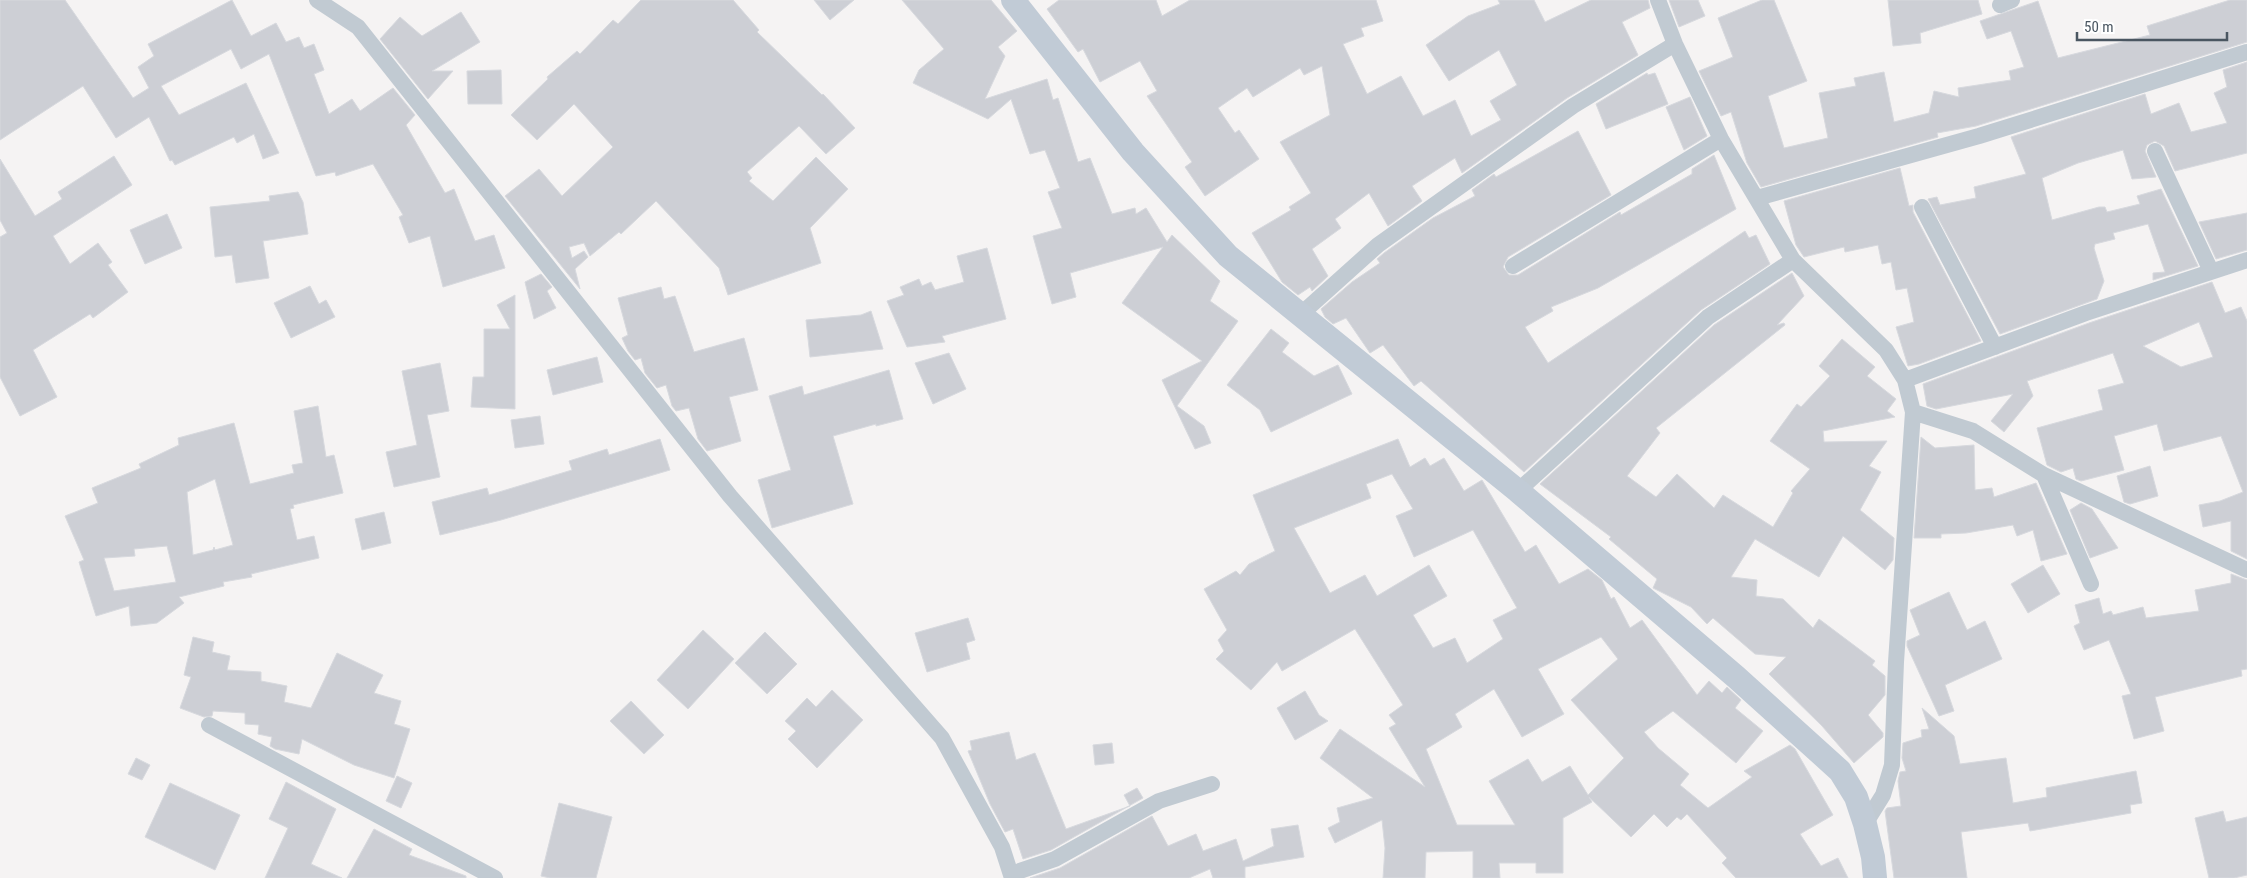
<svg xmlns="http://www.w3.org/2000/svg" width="2247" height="878" viewBox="0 0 2247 878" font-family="'Roboto Condensed',sans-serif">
  <rect width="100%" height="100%" fill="#f5f3f3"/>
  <!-- building -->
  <path fill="#cdcfd5" stroke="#d7d9de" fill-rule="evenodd" d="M 0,0 L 65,0 L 133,98 L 149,88 L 138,67 L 154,56 L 148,44 L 232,0 L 251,36 L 276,23 L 286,42 L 299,37 L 304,48 L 314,44 L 324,70 L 314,74 L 329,114 L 352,99 L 360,111 L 393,88 L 415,115 L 406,125 L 445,193 L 454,189 L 475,241 L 494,235 L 505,268 L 443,287 L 430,236 L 409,243 L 399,217 L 403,215 L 373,164 L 336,176 L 335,172 L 316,176 L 269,54 L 241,69 L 231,49 L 161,86 L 179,115 L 246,83 L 279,153 L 263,159 L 254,134 L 237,143 L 234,137 L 175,165 L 172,160 L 170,161 L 149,117 L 116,138 L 83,86 L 0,140 Z
    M 641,0 L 733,0 L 759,30 L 757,32 L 822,95 L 823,94 L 855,128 L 826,154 L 799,126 L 747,172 L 752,178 L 749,181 L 773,201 L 816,157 L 848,189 L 810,228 L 821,263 L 728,295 L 719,268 L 656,201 L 621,234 L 619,232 L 590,256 L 584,243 L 569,247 L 572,258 L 584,251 L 588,257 L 575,269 L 580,289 L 505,196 L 539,169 L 562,196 L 613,147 L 574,104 L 537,140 L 511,115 L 548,79 L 547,77 L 577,51 L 580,54 L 613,20 L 618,24 Z
    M 814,0 L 854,0 L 830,20 Z
    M 902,0 L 991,0 L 1017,31 L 998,47 L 1005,56 L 985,99 L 1047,79 L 1053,100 L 1058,98 L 1078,162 L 1090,158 L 1112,214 L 1135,208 L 1136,214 L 1146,208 L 1167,242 L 1172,235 L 1220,281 L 1210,301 L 1238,321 L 1177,406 L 1204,426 L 1211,443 L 1195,449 L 1162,380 L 1202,361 L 1122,303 L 1163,247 L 1070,273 L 1076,297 L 1052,304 L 1033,236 L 1062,228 L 1048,192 L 1060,188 L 1045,150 L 1030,154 L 1011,99 L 988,119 L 913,83 L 919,70 L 944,49 Z
    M 1059,0 L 1156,0 L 1162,16 L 1190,0 L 1376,0 L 1383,21 L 1361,28 L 1364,36 L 1343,44 L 1367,94 L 1401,76 L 1423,116 L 1455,100 L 1471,136 L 1501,120 L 1490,101 L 1517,85 L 1499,50 L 1449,81 L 1426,45 L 1468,16 L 1500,4 L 1498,0 L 1534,0 L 1545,22 L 1591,0 L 1648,0 L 1650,8 L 1622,22 L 1638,55 L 1567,98 L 1462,173 L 1455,158 L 1412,186 L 1422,201 L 1388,226 L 1369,193 L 1335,219 L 1341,228 L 1312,249 L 1328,276 L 1312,291 L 1310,287 L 1298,295 L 1282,282 L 1252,233 L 1291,210 L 1289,207 L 1311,193 L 1280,142 L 1330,115 L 1322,66 L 1304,75 L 1300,68 L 1253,97 L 1247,88 L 1218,108 L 1235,133 L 1239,130 L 1259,159 L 1205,196 L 1185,167 L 1192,162 L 1147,96 L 1157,91 L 1140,61 L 1100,82 L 1083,49 L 1078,52 L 1047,9 Z
    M 1669,0 L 1698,0 L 1705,16 L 1679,27 Z
    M 1762,0 L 1774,0 L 1807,81 L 1768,96 L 1784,148 L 1828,138 L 1819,93 L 1856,86 L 1854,78 L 1884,72 L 1894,122 L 1929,113 L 1934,91 L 1959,97 L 1958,88 L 2011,80 L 2009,71 L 2024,67 L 2011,31 L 1987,39 L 1980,21 L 2038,1 L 2058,58 L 2150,35 L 2147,26 L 2230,0 L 2247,0 L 2247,42 L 1976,126 L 1937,133 L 1938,137 L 1761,187 L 1747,163 L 1731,112 L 1721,116 L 1699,71 L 1733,57 L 1718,18 Z
    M 1888,0 L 1978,0 L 1982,14 L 1920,33 L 1921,43 L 1893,46 Z
    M 461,12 L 480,42 L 432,71 L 453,71 L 428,99 L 380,39 L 400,17 L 422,36 Z
    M 2247,62 L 2247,153 L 2175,171 L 2164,146 L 2155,141 L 2147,145 L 2145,151 L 2156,177 L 2132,179 L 2123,150 L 2078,163 L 2042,178 L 2052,220 L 2099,207 L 2105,207 L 2107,212 L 2140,204 L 2137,196 L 2161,189 L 2198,266 L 2153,280 L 2153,273 L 2165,272 L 2148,224 L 2113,233 L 2115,239 L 2095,244 L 2094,248 L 2104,281 L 2097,299 L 2000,334 L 1928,199 L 1937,197 L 1940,205 L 1976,198 L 1974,187 L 2026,174 L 2011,137 L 2145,94 L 2151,114 L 2179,103 L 2191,132 L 2227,123 L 2214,93 L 2227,87 L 2223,70 Z
    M 501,70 L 502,104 L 468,104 L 467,71 Z
    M 1647,73 L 1648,75 L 1655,73 L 1668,104 L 1606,129 L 1596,104 Z
    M 1690,97 L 1707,136 L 1684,150 L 1666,107 Z
    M 1578,131 L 1611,195 L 1508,257 L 1503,267 L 1509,275 L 1518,275 L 1620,212 L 1621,215 L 1692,174 L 1692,169 L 1714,155 L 1736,209 L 1598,288 L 1551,307 L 1553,311 L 1525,327 L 1548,363 L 1745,231 L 1749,238 L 1756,235 L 1770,264 L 1701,310 L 1524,472 L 1421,381 L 1414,386 L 1383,345 L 1370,353 L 1346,318 L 1333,324 L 1325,317 L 1321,309 L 1352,282 L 1380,263 L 1377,259 L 1384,253 L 1433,218 L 1475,196 L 1472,190 L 1494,174 L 1496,177 Z
    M 114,156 L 132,185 L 53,236 L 70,264 L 98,243 L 112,262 L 108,265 L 128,292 L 93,318 L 90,314 L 33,350 L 57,397 L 20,416 L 0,377 L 0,237 L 7,233 L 0,220 L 0,159 L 35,216 L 62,199 L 58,192 Z
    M 1900,168 L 1909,206 L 1913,205 L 1913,212 L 1981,341 L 1919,364 L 1908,366 L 1896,327 L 1914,322 L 1907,288 L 1896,290 L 1891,262 L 1882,264 L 1878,245 L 1845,252 L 1844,247 L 1804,257 L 1796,245 L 1784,201 Z
    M 298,192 L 303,202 L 308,234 L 263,241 L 269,278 L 236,283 L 232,255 L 215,257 L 210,207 L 270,201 L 269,196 Z
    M 2247,213 L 2247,250 L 2216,259 L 2199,222 Z
    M 167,214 L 182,248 L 145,264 L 130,230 Z
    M 987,248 L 1006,319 L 942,336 L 945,342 L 907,347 L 887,301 L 904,295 L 900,287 L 919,279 L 922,286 L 931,282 L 935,290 L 964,282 L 957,256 Z
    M 1792,273 L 1804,296 L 1777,325 L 1784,323 L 1785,325 L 1656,428 L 1660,433 L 1627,476 L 1656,497 L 1677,474 L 1714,508 L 1723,495 L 1773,527 L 1793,493 L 1791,491 L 1810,469 L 1770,441 L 1797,404 L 1801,407 L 1830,376 L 1819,366 L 1842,339 L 1875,367 L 1867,376 L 1896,399 L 1887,411 L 1895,417 L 1823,431 L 1824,442 L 1887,441 L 1869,466 L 1881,472 L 1860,510 L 1894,538 L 1893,560 L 1885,570 L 1843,536 L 1819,577 L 1755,539 L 1731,577 L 1757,580 L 1756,596 L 1783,599 L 1813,628 L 1819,619 L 1875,661 L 1872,665 L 1885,676 L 1885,695 L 1868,715 L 1883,733 L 1883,737 L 1854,763 L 1822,726 L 1769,674 L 1786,657 L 1755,654 L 1713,618 L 1707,624 L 1691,607 L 1653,588 L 1657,579 L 1609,539 L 1611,537 L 1540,484 L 1714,325 Z
    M 541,274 L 552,287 L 547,291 L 556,308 L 534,319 L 525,282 Z
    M 2212,282 L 2225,313 L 2241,307 L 2247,321 L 2247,559 L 2231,551 L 2231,521 L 2203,527 L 2199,505 L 2220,501 L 2243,492 L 2221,436 L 2164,451 L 2157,424 L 2114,436 L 2124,470 L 2081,481 L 2076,479 L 2073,468 L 2061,472 L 2047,465 L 2037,428 L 2103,410 L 2098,390 L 2124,383 L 2113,353 L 2027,381 L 2033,396 L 2004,432 L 1991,421 L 2013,394 L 1936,409 L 1927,406 L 1923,384 L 2089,323 ZM 2199,322 L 2213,357 L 2181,367 L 2143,346 Z
    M 310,286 L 319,304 L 326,300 L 335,317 L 291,338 L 274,303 Z
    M 661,287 L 664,299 L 675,296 L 694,352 L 744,338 L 758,390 L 729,397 L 741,441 L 707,451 L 698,439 L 689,408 L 676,411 L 672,406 L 666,385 L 657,388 L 645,373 L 641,358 L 635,360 L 628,351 L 622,338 L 628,335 L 618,298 Z
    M 515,295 L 515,409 L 471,407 L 473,377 L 484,377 L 484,329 L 510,329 L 497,305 Z
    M 871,311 L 883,349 L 810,357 L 806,320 L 861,315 Z
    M 1271,329 L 1289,343 L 1282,352 L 1314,376 L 1338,365 L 1352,394 L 1271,432 L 1260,410 L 1227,385 Z
    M 949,353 L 966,389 L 933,404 L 915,363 Z
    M 597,357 L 603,382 L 553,395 L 547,370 Z
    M 440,363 L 449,411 L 427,415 L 440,477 L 394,487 L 386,452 L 417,445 L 402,371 Z
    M 889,370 L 903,419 L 876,426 L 876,424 L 833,436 L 853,504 L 772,528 L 758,480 L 791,470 L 769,396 L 802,386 L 804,395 Z
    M 318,406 L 326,457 L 334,455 L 343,493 L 293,505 L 294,508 L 290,509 L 297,540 L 314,536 L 319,558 L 251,574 L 252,577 L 223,582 L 224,586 L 179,597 L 184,603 L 157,623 L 131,626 L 129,606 L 96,616 L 79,562 L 84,560 L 65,516 L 98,503 L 92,488 L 141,468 L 139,464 L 179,445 L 178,438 L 234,423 L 250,484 L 294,473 L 292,465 L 303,463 L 294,411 ZM 215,479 L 233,545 L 215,550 L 214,547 L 213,550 L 193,555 L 187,492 ZM 167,546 L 176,582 L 114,591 L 104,558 L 135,556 L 134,549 Z
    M 540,416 L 544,444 L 515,448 L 511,420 Z
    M 1921,437 L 1935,448 L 1974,445 L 1975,490 L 1992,488 L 1994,497 L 2036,483 L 2067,554 L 2041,561 L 2033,530 L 2017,536 L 2013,525 L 1966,533 L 1941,534 L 1941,538 L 1914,538 Z
    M 660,439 L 670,470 L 501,520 L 440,535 L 432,502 L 487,488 L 489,495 L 572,470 L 569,461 L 607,449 L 609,455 Z
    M 1398,439 L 1410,467 L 1425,458 L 1430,466 L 1444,458 L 1464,491 L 1482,480 L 1525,552 L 1536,545 L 1559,584 L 1588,569 L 1602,580 L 1611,599 L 1614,597 L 1630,628 L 1642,620 L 1697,695 L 1709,681 L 1722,693 L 1727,687 L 1741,700 L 1735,708 L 1763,731 L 1736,763 L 1673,711 L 1644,732 L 1658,748 L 1689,774 L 1680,785 L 1708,808 L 1752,777 L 1744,771 L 1790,745 L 1795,749 L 1833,815 L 1800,834 L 1821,866 L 1838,858 L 1848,878 L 1736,878 L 1722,863 L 1727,858 L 1687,814 L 1681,820 L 1677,817 L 1667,827 L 1654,814 L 1631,837 L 1589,797 L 1592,802 L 1563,818 L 1563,873 L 1536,873 L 1536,863 L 1499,863 L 1500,878 L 1473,878 L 1473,851 L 1426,852 L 1425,878 L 1383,878 L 1385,848 L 1382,820 L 1335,843 L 1328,828 L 1340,822 L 1337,808 L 1373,798 L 1320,758 L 1340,729 L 1425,787 L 1389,728 L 1396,724 L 1389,715 L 1403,705 L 1355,629 L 1282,671 L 1277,662 L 1251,690 L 1216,659 L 1224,651 L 1218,640 L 1227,630 L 1204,589 L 1236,571 L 1240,575 L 1249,564 L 1275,551 L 1253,495 ZM 1392,474 L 1413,509 L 1396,516 L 1414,557 L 1473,530 L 1517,608 L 1493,620 L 1503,639 L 1467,663 L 1455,638 L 1433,648 L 1413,615 L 1447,596 L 1429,565 L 1377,596 L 1365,575 L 1330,593 L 1294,528 L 1371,498 L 1366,484 ZM 1601,637 L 1618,659 L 1571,700 L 1624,758 L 1588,795 L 1570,766 L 1542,782 L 1528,759 L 1489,781 L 1515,825 L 1457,825 L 1426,749 L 1462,727 L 1455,714 L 1494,689 L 1522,737 L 1564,714 L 1538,669 Z
    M 2150,466 L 2158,496 L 2130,504 L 2124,502 L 2117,476 Z
    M 2081,503 L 2092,509 L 2118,548 L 2090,558 L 2070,510 Z
    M 384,512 L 391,543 L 362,550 L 355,519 Z
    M 2043,565 L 2060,594 L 2028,613 L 2011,584 Z
    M 2231,574 L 2247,580 L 2247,669 L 2241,670 L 2242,676 L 2155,697 L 2164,731 L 2134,739 L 2122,696 L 2131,694 L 2109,640 L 2084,650 L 2074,626 L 2080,623 L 2075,605 L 2099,598 L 2103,614 L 2111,611 L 2113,615 L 2143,607 L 2146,618 L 2199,611 L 2195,590 L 2231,583 Z
    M 1949,592 L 1967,630 L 1985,621 L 2002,659 L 1945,685 L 1954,711 L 1939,716 L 1907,646 L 1907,641 L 1920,635 L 1910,610 Z
    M 968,618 L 975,640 L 966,643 L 970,659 L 927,672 L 915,633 Z
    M 703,630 L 734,659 L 688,709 L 657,680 Z
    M 765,632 L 797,664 L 767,694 L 735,663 Z
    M 193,637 L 214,642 L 212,652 L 230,656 L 227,670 L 261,672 L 261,681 L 287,686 L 284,702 L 311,708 L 337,653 L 383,675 L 374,693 L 401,701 L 394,724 L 410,729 L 394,778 L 354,765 L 302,739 L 299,754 L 275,749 L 270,746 L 272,737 L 258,734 L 259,725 L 245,724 L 245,713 L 213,711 L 212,716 L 204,717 L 180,708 L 191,677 L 184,675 Z
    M 832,690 L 863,720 L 817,768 L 788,739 L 796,731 L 785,721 L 807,698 L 816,707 Z
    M 1305,691 L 1319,715 L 1328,721 L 1295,740 L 1277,708 Z
    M 631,701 L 664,735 L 644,754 L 610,721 Z
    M 1922,708 L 1954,736 L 1960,764 L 2006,758 L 2013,803 L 2047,797 L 2046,788 L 2136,771 L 2142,803 L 2130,805 L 2131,813 L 2030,831 L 2028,823 L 1961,832 L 1967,878 L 1894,878 L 1885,811 L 1887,808 L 1901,806 L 1898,781 L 1900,772 L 1906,771 L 1902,758 L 1903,743 L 1922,737 L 1921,730 L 1929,729 Z
    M 1009,732 L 1016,760 L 1035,753 L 1066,829 L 1130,806 L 1124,795 L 1137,788 L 1143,798 L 1051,850 L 1023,859 L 1013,829 L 1005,832 L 990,804 L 968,751 L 972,750 L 970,741 Z
    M 1112,743 L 1114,763 L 1095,765 L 1093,745 Z
    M 136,758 L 150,765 L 142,780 L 128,774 Z
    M 397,776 L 412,783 L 401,808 L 386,801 Z
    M 286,782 L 336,809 L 311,864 L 342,878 L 265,878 L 288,828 L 269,819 Z
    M 170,783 L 240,815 L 215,870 L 145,837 Z
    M 559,803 L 612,817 L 596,878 L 550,878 L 541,876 Z
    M 2223,811 L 2226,822 L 2247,817 L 2247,875 L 2234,878 L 2209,878 L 2195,818 Z
    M 1152,816 L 1168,846 L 1196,834 L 1203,851 L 1236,839 L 1243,861 L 1274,846 L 1271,829 L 1298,825 L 1304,857 L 1245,867 L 1245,878 L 1213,878 L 1210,869 L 1189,878 L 1030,878 L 1060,868 Z
    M 374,829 L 412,849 L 409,855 L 466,876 L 466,878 L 347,878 Z"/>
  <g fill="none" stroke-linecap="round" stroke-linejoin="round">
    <!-- street -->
    <path stroke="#c1cad2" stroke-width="16" d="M 317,0 L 358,27 L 730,496 L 942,738 L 1002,847 L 1012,878
      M 1658,0 L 1675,44 L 1721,139 L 1793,260 L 1886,350 L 1905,380 L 1913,412 L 1896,662 L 1892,765 L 1883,795 L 1865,824
      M 2000,5 L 2012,0
      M 2155,151 L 2211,271
      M 1757,198 L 1979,136 L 2247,52
      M 1922,207 L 1995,347
      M 1513,266 L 1721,139
      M 1300,315 L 1378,245 L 1573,106 L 1675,44
      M 1905,380 L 2086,313 L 2247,260
      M 1913,412 L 1973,431 L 2044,475 L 2247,570
      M 2044,475 L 2091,584
      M 1518,491 L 1708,317 L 1793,260
      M 209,725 L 495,878
      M 1011,874 L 1055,859 L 1159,801 L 1212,784"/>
    <!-- secondary -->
    <path stroke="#c1cbd6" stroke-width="24" d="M 1013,0 L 1133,152 L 1228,256 L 1518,491 L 1736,677 L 1840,771 L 1856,797 L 1865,824 L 1873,857 L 1875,878"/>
  </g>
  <!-- scale -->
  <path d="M2077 32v8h150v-8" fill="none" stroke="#4a5661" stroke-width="2.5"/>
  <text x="2084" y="32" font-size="15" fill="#4a5661" stroke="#ffffff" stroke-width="4" paint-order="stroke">50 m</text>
</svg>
